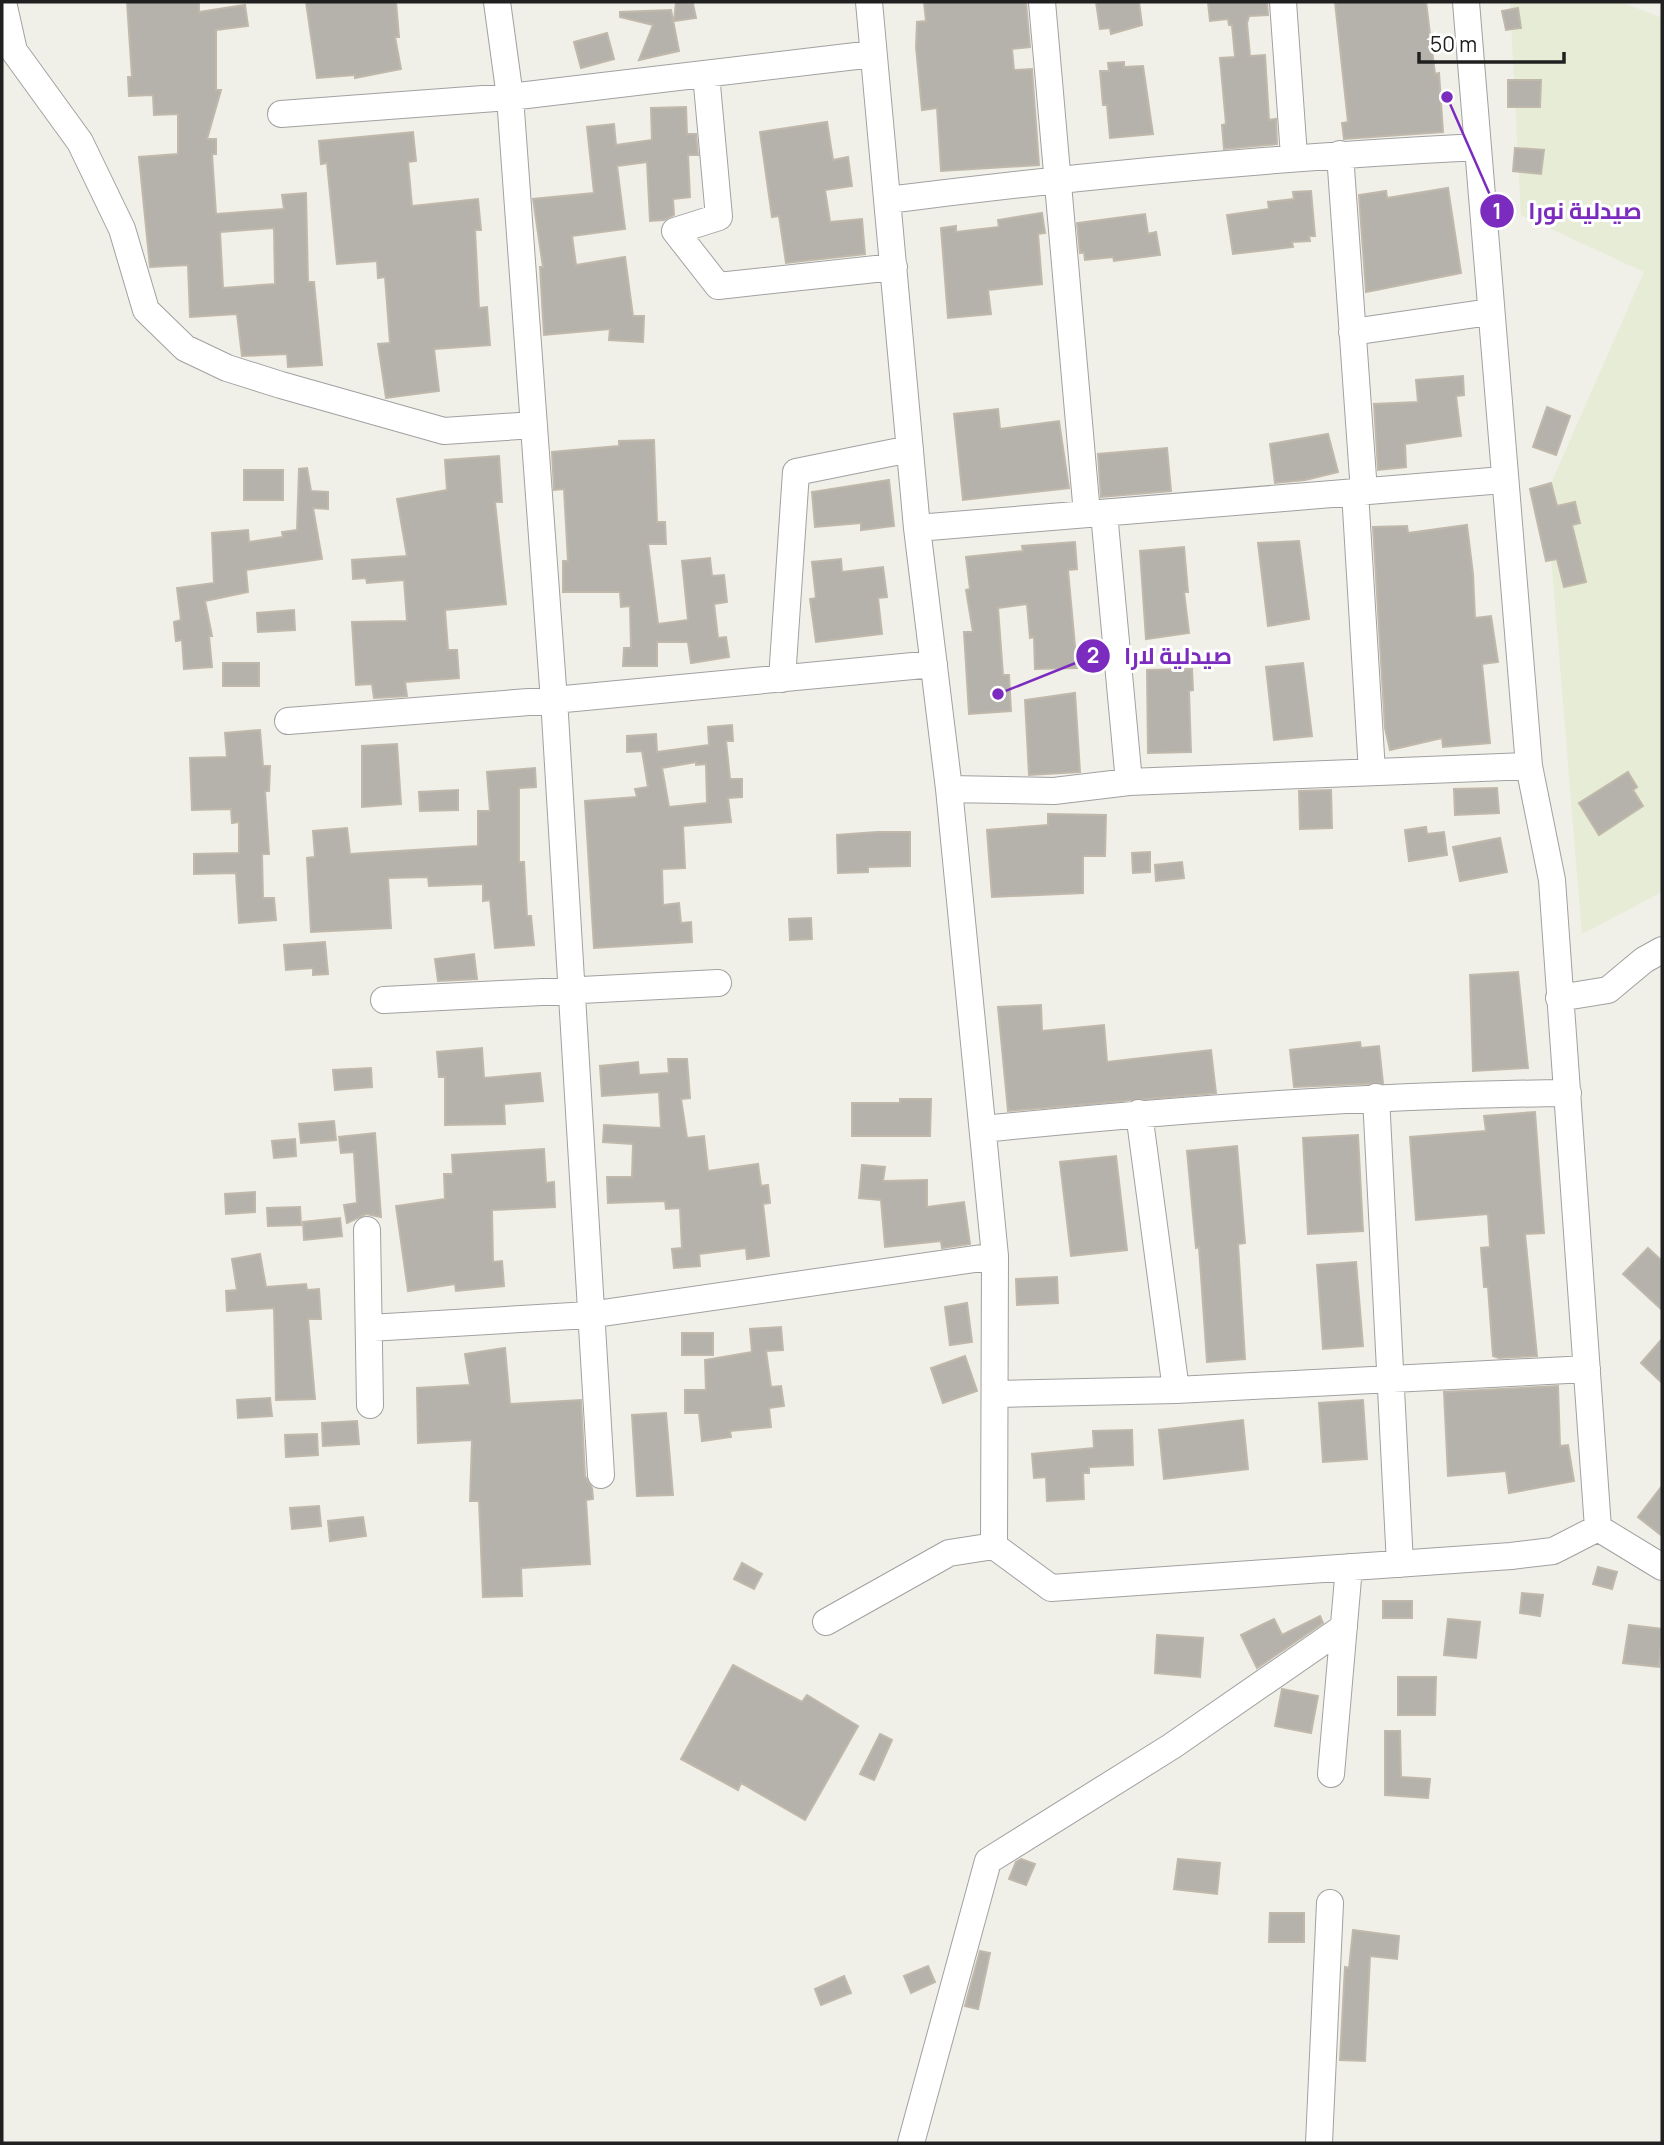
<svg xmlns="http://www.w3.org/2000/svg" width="1664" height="2145" viewBox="0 0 1664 2145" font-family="Manrope,Cairo,sans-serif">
  <rect width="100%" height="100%" fill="#f0efe8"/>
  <!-- farmland -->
  <path fill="#e6ecd5" d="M 1510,2 L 1621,2 L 1662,18 L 1662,892 L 1582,934 L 1546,495 L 1644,272 L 1521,215 Z"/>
  <!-- building -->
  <path fill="#b5b1ab" stroke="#c0b9ab" stroke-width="2" fill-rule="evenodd" d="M 127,2 L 199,2 L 199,12 L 245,5 L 248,26 L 216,30 L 216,90 L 221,90 L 207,139 L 216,139 L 216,154 L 212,154 L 216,214 L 284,209 L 282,195 L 306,193 L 308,282 L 314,282 L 322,365 L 288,367 L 287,354 L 242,356 L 237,314 L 190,317 L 188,265 L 150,267 L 139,157 L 178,154 L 178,114 L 154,115 L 153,95 L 129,96 L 128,77 L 132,77 ZM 274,228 L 275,284 L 223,288 L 220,232 Z
    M 306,2 L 396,2 L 399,37 L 395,37 L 401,69 L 355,78 L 355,75 L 317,78 Z
    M 676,2 L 693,4 L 696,18 L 674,21 Z
    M 924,2 L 1026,2 L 1030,47 L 1012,49 L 1014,70 L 1032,69 L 1039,165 L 941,171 L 937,108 L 922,110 L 916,47 L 917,22 L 926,21 Z
    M 1096,2 L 1139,2 L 1142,25 L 1111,34 L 1110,28 L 1100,29 Z
    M 1208,2 L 1267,2 L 1268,15 L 1249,16 L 1247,23 L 1250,56 L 1265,55 L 1269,120 L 1276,119 L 1277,144 L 1224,149 L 1222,125 L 1226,124 L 1220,58 L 1235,57 L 1232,25 L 1229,25 L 1228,19 L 1210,21 Z
    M 1335,2 L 1426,2 L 1435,74 L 1439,73 L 1443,132 L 1344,139 L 1342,123 L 1348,122 Z
    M 1518,8 L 1521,28 L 1506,30 L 1502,11 Z
    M 671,10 L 679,51 L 639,60 L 653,25 L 620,17 L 620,12 Z
    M 607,33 L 614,59 L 581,68 L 574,42 Z
    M 1124,62 L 1124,67 L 1143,66 L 1153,134 L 1110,138 L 1107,105 L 1103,105 L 1100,71 L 1109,71 L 1108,63 Z
    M 1508,80 L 1541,80 L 1540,107 L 1508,107 Z
    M 686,107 L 687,134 L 696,134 L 698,155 L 688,155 L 690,197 L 673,199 L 674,215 L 664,220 L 650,221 L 647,162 L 617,166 L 625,229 L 572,236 L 576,265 L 625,257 L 633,316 L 644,316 L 643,342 L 609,340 L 610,329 L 544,335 L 540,267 L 543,267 L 533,199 L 594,193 L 587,127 L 614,124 L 616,145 L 652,140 L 651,108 Z
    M 827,122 L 833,160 L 848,157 L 852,186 L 825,190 L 830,222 L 862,219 L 865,254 L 786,263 L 779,216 L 772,217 L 760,132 Z
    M 413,132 L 416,161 L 408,162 L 412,206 L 478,199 L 481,230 L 475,230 L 479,308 L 487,307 L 490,345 L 434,349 L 439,391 L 386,398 L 378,344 L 390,343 L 385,277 L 378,278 L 377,261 L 337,264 L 327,163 L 321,164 L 319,141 Z
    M 1515,148 L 1544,150 L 1541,174 L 1513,171 Z
    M 1448,188 L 1461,273 L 1366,292 L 1359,195 L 1386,191 L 1387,198 Z
    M 1311,191 L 1315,236 L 1309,236 L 1310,241 L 1292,242 L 1293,247 L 1233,254 L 1227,215 L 1269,209 L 1268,202 L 1294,199 L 1293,192 Z
    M 1042,213 L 1045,233 L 1038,234 L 1042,284 L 988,290 L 991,314 L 948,318 L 941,228 L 956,226 L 956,232 L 999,227 L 998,220 Z
    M 1145,214 L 1148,234 L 1156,232 L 1160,255 L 1114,261 L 1113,257 L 1085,260 L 1084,252 L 1080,253 L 1077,223 Z
    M 1463,376 L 1464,395 L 1456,396 L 1461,436 L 1405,444 L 1406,467 L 1378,470 L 1374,404 L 1418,402 L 1416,380 Z
    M 1547,407 L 1570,416 L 1556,455 L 1533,447 Z
    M 998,409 L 1000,429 L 1059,421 L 1069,488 L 963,500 L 954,414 Z
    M 1328,434 L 1338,472 L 1305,480 L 1275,483 L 1270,444 Z
    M 654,440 L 657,522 L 665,522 L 666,544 L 648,544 L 658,624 L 688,620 L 682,561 L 710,558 L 712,576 L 724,575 L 727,602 L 714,604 L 718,638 L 726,637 L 729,657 L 691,663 L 688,642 L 657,642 L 657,666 L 623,666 L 624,648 L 631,648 L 630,606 L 621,607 L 620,592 L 563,592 L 563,561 L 568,561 L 564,489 L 554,490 L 552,452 L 619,446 L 619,441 Z
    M 1167,448 L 1171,491 L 1101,497 L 1098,454 Z
    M 499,456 L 502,502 L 495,502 L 506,604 L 445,610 L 448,650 L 457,650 L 459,678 L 405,682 L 407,696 L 374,698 L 372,684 L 356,685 L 352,622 L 407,621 L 404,580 L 367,583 L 366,578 L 353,579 L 352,560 L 407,556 L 397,499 L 447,490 L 445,460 Z
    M 307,468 L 311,491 L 328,492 L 328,509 L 313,508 L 322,559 L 246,570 L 248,592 L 205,601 L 212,636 L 209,636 L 212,667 L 184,669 L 182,640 L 176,641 L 174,622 L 181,620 L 177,588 L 214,583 L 212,533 L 248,530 L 249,542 L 283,537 L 282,532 L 297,530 L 299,469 Z
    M 244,470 L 283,470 L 283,500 L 244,500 Z
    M 889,480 L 894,526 L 861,530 L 861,523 L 815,527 L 812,492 Z
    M 1551,483 L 1557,506 L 1575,502 L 1580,523 L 1572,525 L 1586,582 L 1564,587 L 1557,559 L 1546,561 L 1530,489 Z
    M 1467,525 L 1473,574 L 1475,618 L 1491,616 L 1498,662 L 1482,664 L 1490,743 L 1443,747 L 1442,738 L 1390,750 L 1385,728 L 1373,527 L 1407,526 L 1408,533 Z
    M 1299,541 L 1309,619 L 1268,626 L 1258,543 Z
    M 1075,542 L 1077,569 L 1068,570 L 1077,668 L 1035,669 L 1034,637 L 1030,638 L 1027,604 L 998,608 L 1003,675 L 1009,675 L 1011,711 L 969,714 L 964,632 L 973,632 L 966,590 L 970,589 L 966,557 L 1023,551 L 1022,546 Z
    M 1184,547 L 1188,592 L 1184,592 L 1189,633 L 1146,639 L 1140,551 Z
    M 841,559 L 842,572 L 883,567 L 887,597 L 878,598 L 882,634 L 816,642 L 810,599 L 816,598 L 812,562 Z
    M 294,610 L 295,630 L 258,632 L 257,613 Z
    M 223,663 L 259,663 L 259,686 L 223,686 Z
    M 1303,663 L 1312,736 L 1274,740 L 1266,667 Z
    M 1192,669 L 1193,690 L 1189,691 L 1191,752 L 1148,753 L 1147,670 Z
    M 1075,693 L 1080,772 L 1029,775 L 1025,700 Z
    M 732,725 L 733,741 L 726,741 L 730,779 L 742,779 L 742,797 L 728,798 L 731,822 L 683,826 L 685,868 L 662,869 L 663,905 L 679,903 L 681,923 L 691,922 L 692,942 L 594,948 L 585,801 L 637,797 L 635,789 L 648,787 L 642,751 L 627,752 L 627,736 L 656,734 L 657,752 L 709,745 L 708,727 ZM 696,762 L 696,765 L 706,764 L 707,803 L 669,807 L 662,768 Z
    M 260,730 L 263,766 L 270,766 L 269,791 L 265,791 L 269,854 L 262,854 L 263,898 L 274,898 L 276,920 L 239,923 L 236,873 L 194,874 L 194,854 L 239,853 L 239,822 L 232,823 L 231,809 L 192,810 L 190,758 L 227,757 L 225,733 Z
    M 397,744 L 401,804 L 362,807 L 362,746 Z
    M 535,768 L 536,787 L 519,788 L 519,862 L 524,862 L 527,916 L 531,916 L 534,945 L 495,948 L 490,900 L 483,901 L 483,884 L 429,886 L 428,877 L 388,878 L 391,928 L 311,932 L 307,858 L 315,857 L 313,831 L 347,828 L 350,854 L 478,846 L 478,811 L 490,811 L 487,772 Z
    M 1628,772 L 1637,787 L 1633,790 L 1643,806 L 1599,835 L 1579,803 Z
    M 1497,788 L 1499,813 L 1455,815 L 1454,789 Z
    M 458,790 L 458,810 L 420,811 L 419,792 Z
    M 1331,790 L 1332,828 L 1300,829 L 1299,791 Z
    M 1048,814 L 1106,815 L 1105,856 L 1083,856 L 1083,893 L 992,897 L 987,830 L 1048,825 Z
    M 1426,827 L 1427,834 L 1444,832 L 1447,855 L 1409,861 L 1405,830 Z
    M 877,832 L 910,832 L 910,866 L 868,867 L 868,872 L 838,873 L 837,835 Z
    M 1500,838 L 1507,872 L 1460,881 L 1453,847 Z
    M 1150,852 L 1150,872 L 1133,873 L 1132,853 Z
    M 1182,862 L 1184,878 L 1156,881 L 1155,865 Z
    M 811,918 L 812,939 L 790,940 L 789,919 Z
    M 325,942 L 328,974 L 313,975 L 313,968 L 286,970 L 284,945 Z
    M 474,954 L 477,979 L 438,981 L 435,959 Z
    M 1518,972 L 1528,1068 L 1473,1071 L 1470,975 Z
    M 1041,1005 L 1042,1031 L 1104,1025 L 1107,1062 L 1211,1050 L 1216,1093 L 1008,1111 L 998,1007 Z
    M 1360,1042 L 1361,1048 L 1379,1046 L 1383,1083 L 1294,1087 L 1290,1050 Z
    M 482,1048 L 484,1078 L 540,1073 L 543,1101 L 504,1104 L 505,1124 L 445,1125 L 445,1077 L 439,1077 L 437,1052 Z
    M 668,1059 L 687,1059 L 690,1098 L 681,1099 L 687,1138 L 704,1136 L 708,1171 L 758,1164 L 761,1186 L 768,1185 L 770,1203 L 763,1204 L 769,1256 L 747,1259 L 746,1248 L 699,1254 L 700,1266 L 674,1268 L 672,1249 L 682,1248 L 680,1208 L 666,1209 L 665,1201 L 608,1203 L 607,1177 L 632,1177 L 633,1144 L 603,1142 L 604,1125 L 661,1128 L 659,1092 L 602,1096 L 600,1066 L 638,1062 L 639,1075 L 669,1073 Z
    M 371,1068 L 372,1087 L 335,1090 L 333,1070 Z
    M 900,1099 L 931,1099 L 930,1136 L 852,1136 L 852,1103 L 900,1103 Z
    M 1535,1112 L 1544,1233 L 1525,1234 L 1537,1356 L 1499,1358 L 1493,1356 L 1488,1287 L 1484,1287 L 1481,1248 L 1490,1247 L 1488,1214 L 1416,1220 L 1410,1137 L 1486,1131 L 1484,1116 Z
    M 334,1121 L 336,1140 L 301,1143 L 299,1124 Z
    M 375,1133 L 381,1217 L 366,1214 L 347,1223 L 344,1205 L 357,1203 L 354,1152 L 341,1153 L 339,1137 Z
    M 1358,1135 L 1363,1231 L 1308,1234 L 1303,1138 Z
    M 295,1139 L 296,1156 L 274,1158 L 272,1141 Z
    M 1237,1146 L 1245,1243 L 1238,1244 L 1245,1359 L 1207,1362 L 1199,1247 L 1196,1248 L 1187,1151 Z
    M 544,1149 L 546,1183 L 554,1182 L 555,1207 L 492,1210 L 493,1262 L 502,1261 L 504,1286 L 456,1291 L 455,1284 L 408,1291 L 396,1206 L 445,1199 L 444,1174 L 453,1174 L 452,1155 Z
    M 1116,1156 L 1127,1250 L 1071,1256 L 1060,1162 Z
    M 862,1165 L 885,1167 L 883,1181 L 927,1180 L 927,1207 L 964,1202 L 970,1244 L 942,1248 L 941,1241 L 885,1247 L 881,1200 L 859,1198 Z
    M 255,1192 L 255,1212 L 226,1214 L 225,1194 Z
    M 300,1207 L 301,1225 L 268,1226 L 267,1208 Z
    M 340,1218 L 342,1236 L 304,1240 L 303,1222 Z
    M 1648,1248 L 1662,1261 L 1662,1310 L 1623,1274 Z
    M 260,1254 L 266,1287 L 306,1284 L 307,1290 L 319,1289 L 321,1319 L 308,1319 L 315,1399 L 276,1400 L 274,1308 L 227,1311 L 226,1291 L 237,1290 L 232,1259 Z
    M 1356,1262 L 1363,1346 L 1323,1349 L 1317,1265 Z
    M 1057,1277 L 1058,1303 L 1017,1305 L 1016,1279 Z
    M 967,1303 L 972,1342 L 950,1345 L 945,1307 Z
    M 781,1327 L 783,1350 L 766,1351 L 771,1387 L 781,1386 L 784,1406 L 769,1408 L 771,1427 L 730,1431 L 731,1437 L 702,1441 L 699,1413 L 685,1413 L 685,1390 L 706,1390 L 705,1360 L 752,1352 L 750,1329 Z
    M 682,1333 L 713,1333 L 713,1355 L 682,1355 Z
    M 1662,1339 L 1662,1383 L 1641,1363 Z
    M 505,1348 L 510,1404 L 581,1400 L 585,1476 L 592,1488 L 593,1499 L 586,1500 L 590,1564 L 521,1568 L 522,1596 L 483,1597 L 479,1501 L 470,1501 L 472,1440 L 418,1443 L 417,1388 L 470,1385 L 465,1354 Z
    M 965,1356 L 977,1391 L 943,1403 L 931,1368 Z
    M 1558,1386 L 1560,1446 L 1568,1445 L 1574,1481 L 1509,1493 L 1506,1471 L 1448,1476 L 1444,1392 Z
    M 270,1398 L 272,1416 L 238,1418 L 237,1400 Z
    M 1363,1400 L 1367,1459 L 1323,1462 L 1319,1403 Z
    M 666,1413 L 673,1495 L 637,1496 L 632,1415 Z
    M 1243,1420 L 1248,1469 L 1164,1479 L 1159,1430 Z
    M 357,1421 L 359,1444 L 323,1446 L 322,1423 Z
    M 1132,1430 L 1133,1465 L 1089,1467 L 1089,1473 L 1083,1473 L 1084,1499 L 1047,1501 L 1046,1477 L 1034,1478 L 1032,1454 L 1094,1448 L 1093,1431 Z
    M 317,1434 L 318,1455 L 286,1457 L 285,1435 Z
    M 1662,1486 L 1662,1536 L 1638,1517 Z
    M 319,1506 L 321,1526 L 292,1529 L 290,1508 Z
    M 363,1517 L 366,1536 L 330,1541 L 328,1521 Z
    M 742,1563 L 762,1574 L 754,1589 L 734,1579 Z
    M 1598,1567 L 1617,1572 L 1612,1589 L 1593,1584 Z
    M 1522,1593 L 1543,1595 L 1540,1616 L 1520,1613 Z
    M 1383,1601 L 1412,1601 L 1412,1618 L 1383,1618 Z
    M 1320,1616 L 1323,1623 L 1257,1668 L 1241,1635 L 1274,1619 L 1282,1635 Z
    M 1448,1619 L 1480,1622 L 1476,1658 L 1444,1655 Z
    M 1629,1625 L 1662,1629 L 1659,1667 L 1623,1663 Z
    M 1157,1635 L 1203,1638 L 1200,1677 L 1155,1673 Z
    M 733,1665 L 802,1702 L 807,1695 L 858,1726 L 805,1820 L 741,1783 L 738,1790 L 681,1759 Z
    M 1398,1677 L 1436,1677 L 1435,1715 L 1398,1715 Z
    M 1282,1689 L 1318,1696 L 1311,1733 L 1275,1726 Z
    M 1385,1731 L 1400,1731 L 1401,1777 L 1430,1779 L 1428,1798 L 1385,1795 Z
    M 880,1734 L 892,1740 L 874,1780 L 860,1774 Z
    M 1021,1859 L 1035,1864 L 1026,1885 L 1009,1879 L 1016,1862 Z
    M 1178,1859 L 1220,1863 L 1217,1894 L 1174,1889 Z
    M 1270,1913 L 1304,1913 L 1304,1942 L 1269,1942 Z
    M 1353,1930 L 1399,1936 L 1397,1959 L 1370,1956 L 1365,2061 L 1340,2060 L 1345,1967 L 1349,1968 Z
    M 980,1951 L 990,1953 L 978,2009 L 965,2006 Z
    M 928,1966 L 935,1982 L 911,1993 L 904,1976 Z
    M 844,1976 L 851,1993 L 821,2005 L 815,1989 Z"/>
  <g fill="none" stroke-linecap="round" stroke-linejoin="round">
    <!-- minor casing -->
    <g stroke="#a1a1a1" stroke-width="28">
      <path id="minor" d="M 3,2 L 14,51 L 80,142 L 122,229 L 146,310 L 185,348 L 227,368 L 281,385 L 444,431 L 534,425
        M 497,2 L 510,97 L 555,715 L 601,1475
        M 869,2 L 917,528 L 949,789 L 995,1256 L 994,1546 L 1051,1588 L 1511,1556 L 1553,1551 L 1598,1528 L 1552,880 L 1529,766 L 1466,2
        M 1042,2 L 1087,514
        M 1283,2 L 1294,156
        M 706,74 L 719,217 L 675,231 L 718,286 L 894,267
        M 281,114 L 510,97 L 873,54
        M 1340,154 L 1364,492
        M 888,200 C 1085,175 1280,157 1478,147
        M 1352,332 L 1490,312
        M 1355,492 L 1372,772
        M 1104,513 L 1129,782
        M 917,528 L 1503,480
        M 782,679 L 796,472 L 910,449
        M 288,721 L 554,700 L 934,664
        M 949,789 L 1054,791 L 1129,782 L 1529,766
        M 1559,998 L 1608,990 L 1644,960 L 1662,950
        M 384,1000 L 718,983
        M 1376,1097 L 1400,1564
        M 1139,1113 L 1176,1390
        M 983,1129 C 1180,1109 1369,1095 1568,1093
        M 367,1230 L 370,1405
        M 369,1328 L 589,1315 L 995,1256
        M 995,1394 L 1176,1390 L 1587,1369
        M 1598,1528 L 1662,1567
        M 826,1622 L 949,1553 L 994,1546
        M 1331,1774 L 1349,1567
        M 911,2143 L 988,1861 L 1172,1746 L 1344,1627
        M 1319,2143 L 1330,1903"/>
    </g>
    <!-- minor -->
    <use href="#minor" stroke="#fff" stroke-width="26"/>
  </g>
  <!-- callouts -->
  <path fill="none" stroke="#7b2cbf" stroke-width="2.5" d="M1447 97L1497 211M998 694L1093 656"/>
  <g fill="#7b2cbf" stroke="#fff" stroke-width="2.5">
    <circle cx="1447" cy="97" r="7"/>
    <circle cx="998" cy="694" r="7"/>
    <circle cx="1497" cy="211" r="18"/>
    <circle cx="1093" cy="656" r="18"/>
  </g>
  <g font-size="21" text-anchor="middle" font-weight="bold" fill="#fff">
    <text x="1497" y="219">1</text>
    <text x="1093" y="663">2</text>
  </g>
  <g font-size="23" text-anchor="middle" font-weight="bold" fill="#7b2cbf" stroke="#fff" stroke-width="6" stroke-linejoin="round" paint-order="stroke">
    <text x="1585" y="219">صيدلية نورا</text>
    <text x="1178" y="664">صيدلية لارا</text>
  </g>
  <!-- border -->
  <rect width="1664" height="2145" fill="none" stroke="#202020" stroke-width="7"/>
  <!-- scale -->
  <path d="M1419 52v10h145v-10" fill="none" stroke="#202020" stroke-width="3.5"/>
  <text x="1430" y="52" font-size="21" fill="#202020" stroke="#ffffff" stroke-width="5" paint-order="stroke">50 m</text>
</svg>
